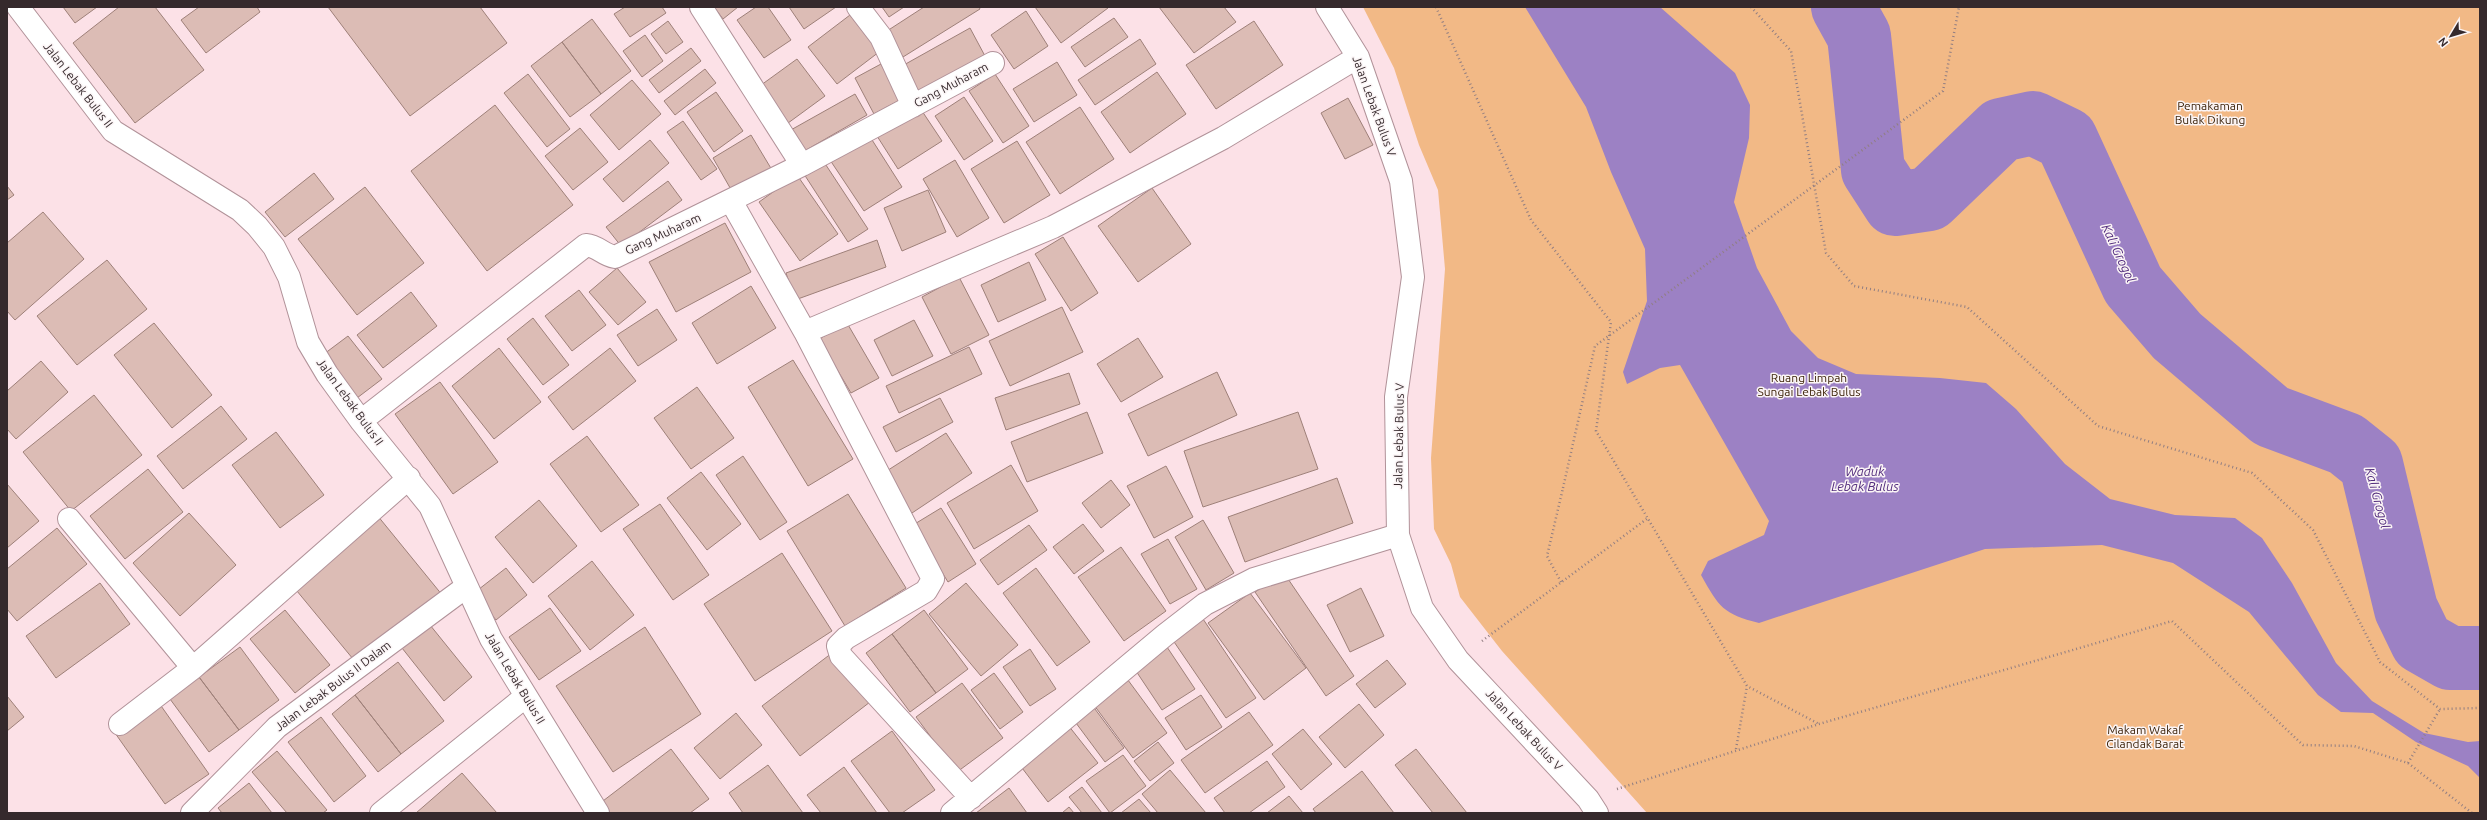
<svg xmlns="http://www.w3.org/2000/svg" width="2487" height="820" viewBox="0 0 2487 820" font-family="Ubuntu,sans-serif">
  <rect width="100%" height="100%" fill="#fce1e7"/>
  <!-- green -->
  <path fill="#f2b986" d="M 1363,7 L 2480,7 L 2480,813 L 1647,813 L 1502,651 L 1460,597 L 1451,564 L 1434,529 L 1431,458 L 1445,269 L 1438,190 L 1419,145 L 1394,68 Z"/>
  <!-- water -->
  <path fill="#9c81c4" d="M 1525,7 L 1660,7 L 1735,73 L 1750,105 L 1749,138 L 1734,202 L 1757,268 L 1791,331 L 1818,358 L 1856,374 L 1940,378 L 1986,383 L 2016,409 L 2065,464 L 2110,499 L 2175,515 L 2235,518 L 2262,538 L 2292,583 L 2336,663 L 2372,701 L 2424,733 L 2468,742 L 2480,741 L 2480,778 L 2468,766 L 2416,742 L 2373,713 L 2341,712 L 2318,695 L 2249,612 L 2173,563 L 2102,545 L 1985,549 L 1759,623 C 1723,614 1719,607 1701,575 L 1708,561 L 1764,535 L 1769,521 L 1680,365 L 1660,368 L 1627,384 L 1623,372 L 1647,301 L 1645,249 L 1611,172 L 1586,107 Z"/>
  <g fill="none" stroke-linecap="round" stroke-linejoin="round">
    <!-- river -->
    <path stroke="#9c81c4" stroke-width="64" d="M 1843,7 L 1859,36 L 1873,170 L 1895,204 L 1929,199 L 2001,130 L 2033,123 L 2066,139 L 2133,285 L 2177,336 L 2271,416 L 2346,444 L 2371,464 L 2406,609 L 2422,642 L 2450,658 L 2480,658"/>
  </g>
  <!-- building -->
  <path fill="#dcbcb5" stroke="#9e8079" d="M 63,7 L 97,7 L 75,23 Z
    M 119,7 L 155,7 L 204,70 L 135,123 L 73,43 Z
    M 199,7 L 257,7 L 260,12 L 206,53 L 181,20 Z
    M 328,7 L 480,7 L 507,43 L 410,116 Z
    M 625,7 L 662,7 L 666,13 L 630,37 L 614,14 Z
    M 714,7 L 738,7 L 723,19 Z
    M 756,7 L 768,7 L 791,40 L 764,58 L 737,20 Z
    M 789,7 L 836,7 L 804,29 Z
    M 882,7 L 904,7 L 889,17 Z
    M 924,7 L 979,7 L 980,9 L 903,57 L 887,31 Z
    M 1035,7 L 1107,7 L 1108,8 L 1061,43 Z
    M 1159,7 L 1224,7 L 1236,22 L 1194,53 Z
    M 1026,11 L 1048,46 L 1014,69 L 991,35 Z
    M 850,15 L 879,52 L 837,84 L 808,47 Z
    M 1114,18 L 1128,37 L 1085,67 L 1071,47 Z
    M 592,19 L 631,71 L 601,94 L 562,42 Z
    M 668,21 L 683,42 L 666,54 L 651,34 Z
    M 1254,21 L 1283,65 L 1216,109 L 1186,65 Z
    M 970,28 L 985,56 L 917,94 L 902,66 Z
    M 645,35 L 663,61 L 642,77 L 623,51 Z
    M 1140,39 L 1156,64 L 1095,105 L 1078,80 Z
    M 562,42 L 601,94 L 570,117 L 531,66 Z
    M 691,48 L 701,61 L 659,93 L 649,80 Z
    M 797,59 L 825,96 L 784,126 L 757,88 Z
    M 1057,62 L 1077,95 L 1034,122 L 1013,89 Z
    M 881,64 L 900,100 L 874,114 L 855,78 Z
    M 705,69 L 716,83 L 675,115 L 664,101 Z
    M 1157,72 L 1186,114 L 1130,153 L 1101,112 Z
    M 528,74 L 570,129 L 547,147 L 504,93 Z
    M 995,74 L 1029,126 L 1003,143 L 969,91 Z
    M 632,80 L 661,114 L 619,150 L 590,115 Z
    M 716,92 L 743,131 L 714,152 L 687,112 Z
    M 855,94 L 867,115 L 801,153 L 789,131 Z
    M 964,97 L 993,141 L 964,160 L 935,116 Z
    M 1348,98 L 1373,145 L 1345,159 L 1321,113 Z
    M 495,105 L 573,205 L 487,271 L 411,171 Z
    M 1080,107 L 1114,159 L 1060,194 L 1026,142 Z
    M 920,108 L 942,141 L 898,169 L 877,136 Z
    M 683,121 L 717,169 L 701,180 L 667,132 Z
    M 580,128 L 608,162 L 573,190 L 545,156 Z
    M 867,132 L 902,187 L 864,211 L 828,157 Z
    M 751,135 L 772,170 L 733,193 L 713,158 Z
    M 650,140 L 669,163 L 623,202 L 603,179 Z
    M 1017,141 L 1050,195 L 1004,223 L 971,169 Z
    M 822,159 L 868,229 L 848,242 L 802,171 Z
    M 955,160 L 989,218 L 957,237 L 923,179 Z
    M 314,173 L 334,199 L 285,237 L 265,212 Z
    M 797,175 L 838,234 L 800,261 L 759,202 Z
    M 668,181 L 682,200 L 621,246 L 606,227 Z
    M 7,186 L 14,195 L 7,200 Z
    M 365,187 L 424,263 L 357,315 L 298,239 Z
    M 1152,188 L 1191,244 L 1138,282 L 1098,226 Z
    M 928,190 L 946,232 L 902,251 L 884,208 Z
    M 43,212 L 84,259 L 15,320 L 7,311 L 7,243 Z
    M 725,223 L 751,272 L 676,312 L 649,262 Z
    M 1063,237 L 1098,293 L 1071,311 L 1035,254 Z
    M 877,240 L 886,267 L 795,300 L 786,273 Z
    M 107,260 L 147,309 L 77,365 L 37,316 Z
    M 1029,262 L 1046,300 L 998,322 L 981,285 Z
    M 617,268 L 646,302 L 618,325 L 589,292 Z
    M 959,277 L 989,335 L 951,354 L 922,297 Z
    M 751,286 L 776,328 L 717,364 L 692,323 Z
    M 579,290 L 606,325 L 572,351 L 545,316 Z
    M 411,292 L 437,326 L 383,368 L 357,335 Z
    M 1062,307 L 1083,352 L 1010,386 L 989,341 Z
    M 657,309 L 677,340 L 638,366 L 617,335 Z
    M 533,318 L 569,365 L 543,385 L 507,339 Z
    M 914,320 L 933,356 L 892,376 L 874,340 Z
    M 154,323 L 212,395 L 172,428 L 114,355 Z
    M 847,323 L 879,378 L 851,393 L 819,339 Z
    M 348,336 L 382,379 L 357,398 L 324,354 Z
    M 1138,338 L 1163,377 L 1121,402 L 1097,364 Z
    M 969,347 L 982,374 L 899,413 L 886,386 Z
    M 499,348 L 541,402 L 494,439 L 452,386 Z
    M 610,348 L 636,381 L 573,430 L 548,397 Z
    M 793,360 L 853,459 L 808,486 L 748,387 Z
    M 41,361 L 68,392 L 16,439 L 7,429 L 7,391 Z
    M 1217,372 L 1237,415 L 1148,456 L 1128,414 Z
    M 1069,373 L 1080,404 L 1006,430 L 995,398 Z
    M 440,382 L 498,462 L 453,494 L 395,414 Z
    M 697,387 L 734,438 L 691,469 L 654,418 Z
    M 94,395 L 142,455 L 71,511 L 23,452 Z
    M 940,398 L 953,422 L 896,452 L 883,427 Z
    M 221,406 L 247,439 L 183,489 L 157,456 Z
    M 1087,412 L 1103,453 L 1027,482 L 1011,442 Z
    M 1298,412 L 1318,469 L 1203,507 L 1184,451 Z
    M 276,432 L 324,495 L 280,528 L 232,465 Z
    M 946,433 L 972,473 L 909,515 L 882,474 Z
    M 587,436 L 639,505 L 601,532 L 550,464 Z
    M 743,456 L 787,522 L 760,540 L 716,475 Z
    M 1011,465 L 1038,511 L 974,549 L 947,503 Z
    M 1166,466 L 1193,517 L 1154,538 L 1127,486 Z
    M 148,469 L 183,512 L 125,559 L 90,516 Z
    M 701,472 L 741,524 L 707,550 L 667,498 Z
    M 1337,478 L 1353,523 L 1245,562 L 1228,517 Z
    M 1111,480 L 1130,505 L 1101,528 L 1082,503 Z
    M 7,484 L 39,521 L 7,548 Z
    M 848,494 L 906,588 L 845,626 L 787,531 Z
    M 539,500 L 577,546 L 533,583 L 495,537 Z
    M 660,504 L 709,575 L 673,600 L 623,529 Z
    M 941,508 L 976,564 L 948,582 L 913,525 Z
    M 189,513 L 236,565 L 180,616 L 133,563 Z
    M 377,515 L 443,596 L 358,665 L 292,585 Z
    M 1203,520 L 1234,573 L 1206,590 L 1175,537 Z
    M 1083,524 L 1104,551 L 1074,574 L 1053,547 Z
    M 1029,525 L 1047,550 L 998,585 L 980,560 Z
    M 57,528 L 87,564 L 17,621 L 7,609 L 7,569 Z
    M 1168,539 L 1197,589 L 1170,604 L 1141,554 Z
    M 1121,547 L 1166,611 L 1124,641 L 1078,577 Z
    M 782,553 L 832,631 L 755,681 L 704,604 Z
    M 592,561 L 634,615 L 590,650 L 548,596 Z
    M 506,568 L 527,595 L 496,620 L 474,593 Z
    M 1036,568 L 1090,642 L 1057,666 L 1003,593 Z
    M 1284,573 L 1354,676 L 1326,696 L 1255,592 Z
    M 100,583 L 130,624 L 56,678 L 26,636 Z
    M 966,583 L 1018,645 L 981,676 L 929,614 Z
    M 1361,588 L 1384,636 L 1350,652 L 1327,605 Z
    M 1250,593 L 1306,668 L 1264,700 L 1208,623 Z
    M 550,608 L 581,651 L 539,680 L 509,637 Z
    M 285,610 L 330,665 L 295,693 L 250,639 Z
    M 924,610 L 968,669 L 936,693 L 892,634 Z
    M 1199,613 L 1256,698 L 1226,718 L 1168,633 Z
    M 430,625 L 472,677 L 444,701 L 402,648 Z
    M 645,627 L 701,714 L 613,772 L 556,686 Z
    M 892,634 L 936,693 L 910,712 L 866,653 Z
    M 240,647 L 279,700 L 239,730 L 199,677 Z
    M 1167,647 L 1195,689 L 1162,710 L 1134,668 Z
    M 1030,649 L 1056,689 L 1030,706 L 1003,667 Z
    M 832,653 L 870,702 L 800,756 L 762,706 Z
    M 1387,660 L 1406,684 L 1375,708 L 1356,684 Z
    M 398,662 L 444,721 L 401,754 L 355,695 Z
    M 994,673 L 1023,712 L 1000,729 L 971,690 Z
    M 1125,676 L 1167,733 L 1133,758 L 1091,701 Z
    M 199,677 L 239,730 L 209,752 L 170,699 Z
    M 962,683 L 1003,738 L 957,772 L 916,717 Z
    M 355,695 L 401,754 L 378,772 L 332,714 Z
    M 1201,695 L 1222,727 L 1186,750 L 1165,718 Z
    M 7,696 L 24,717 L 7,731 Z
    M 159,703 L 209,774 L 165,804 L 115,733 Z
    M 1359,704 L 1384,735 L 1345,768 L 1319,737 Z
    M 1092,705 L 1124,748 L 1105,762 L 1073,719 Z
    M 1249,712 L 1273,745 L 1205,793 L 1181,760 Z
    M 736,713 L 762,745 L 720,779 L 694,748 Z
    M 321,717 L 366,776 L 334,802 L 288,742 Z
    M 1068,725 L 1098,763 L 1048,802 L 1019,764 Z
    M 1303,729 L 1332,764 L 1301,790 L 1272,754 Z
    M 892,731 L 935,790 L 902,813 L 890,813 L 851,761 Z
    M 1158,742 L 1174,763 L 1150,781 L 1134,761 Z
    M 671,749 L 709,799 L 690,813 L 606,813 L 599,804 Z
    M 1416,749 L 1467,813 L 1433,813 L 1395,765 Z
    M 277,751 L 327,810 L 323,813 L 287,813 L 252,772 Z
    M 1123,755 L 1146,786 L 1110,813 L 1086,781 Z
    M 1267,761 L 1285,787 L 1249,813 L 1225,813 L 1214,798 Z
    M 768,765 L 803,813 L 743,813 L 729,793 Z
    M 844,767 L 877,813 L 821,813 L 807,795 Z
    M 1170,770 L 1206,813 L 1158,813 L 1142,794 Z
    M 1362,771 L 1394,813 L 1316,813 L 1313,809 Z
    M 462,773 L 497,813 L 416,813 Z
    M 249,783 L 272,813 L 222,813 L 218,808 Z
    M 1082,787 L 1102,813 L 1082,813 L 1069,797 Z
    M 1009,788 L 1027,813 L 976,813 Z
    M 1289,796 L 1303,813 L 1267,813 Z
    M 1139,799 L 1151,813 L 1121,813 Z
    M 1069,807 L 1074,813 L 1062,813 Z"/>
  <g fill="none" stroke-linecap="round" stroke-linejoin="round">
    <!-- street casing -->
    <g stroke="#b19299" stroke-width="24">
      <path id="street" d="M 18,7 L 113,131 L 240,210 L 257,226 L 274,247 L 289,277 L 308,342 L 327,374 L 361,421 L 430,506 L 491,639 L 598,813
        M 701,7 L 802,165
        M 858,7 L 881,37 L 913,106
        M 1327,7 L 1358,57 L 1401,181 L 1413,277 L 1396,397 L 1398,535 L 1422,608 L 1458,660 L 1588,799 L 1597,813
        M 731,201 L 805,332 L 933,579 L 926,591 L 846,638 L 838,646 L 841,656 L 971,798
        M 805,332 L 1053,227 L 1223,138 L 1358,57
        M 361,421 L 586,245 C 598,246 603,255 615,257 L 802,165 L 993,63
        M 69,519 L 193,668
        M 120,724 L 193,668 L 409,478
        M 192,813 L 277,727 L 466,587
        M 381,813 L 525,697
        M 952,813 L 1165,635 L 1205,604 L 1254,579 L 1398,535"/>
    </g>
    <!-- path -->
    <path stroke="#917e82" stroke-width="2.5" stroke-dasharray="1 3" stroke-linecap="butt" d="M 1436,7 L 1531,220 L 1611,322 L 1596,431 L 1747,686 L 1819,724
      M 1751,7 L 1791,51 L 1826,253 L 1854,286 L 1967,307 L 2098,426 L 2252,473 L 2313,530 L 2380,662 L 2440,709 L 2480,708
      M 1561,582 L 1547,556 L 1563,488
      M 1482,641 L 1648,518
      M 1736,749 L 1747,686
      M 2408,763 L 2440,709
      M 1617,789 L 1819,724 L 2172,621 L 2303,745 L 2354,746 L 2408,763 L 2472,813"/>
    <!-- street -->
    <use href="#street" stroke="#fff" stroke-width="22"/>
    <!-- path-bridge -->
    <path stroke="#917e82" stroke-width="2.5" stroke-dasharray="1 3" stroke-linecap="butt" d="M 1563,488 L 1595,346 L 1943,91 L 1959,7"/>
  </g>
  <g text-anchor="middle" stroke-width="3" stroke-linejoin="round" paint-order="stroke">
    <!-- street labels -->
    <g font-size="12" fill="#35292c" stroke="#fbf5f6">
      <text transform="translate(78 85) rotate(52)" y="4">Jalan Lebak Bulus II</text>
      <text transform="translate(951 85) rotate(-28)" y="4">Gang Muharam</text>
      <text transform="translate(1374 106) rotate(70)" y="4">Jalan Lebak Bulus V</text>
      <text transform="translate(663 234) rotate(-25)" y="4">Gang Muharam</text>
      <text transform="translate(350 402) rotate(54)" y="4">Jalan Lebak Bulus II</text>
      <text transform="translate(1399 436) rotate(-89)" y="4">Jalan Lebak Bulus V</text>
      <text transform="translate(515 678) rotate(59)" y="4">Jalan Lebak Bulus II</text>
      <text transform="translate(333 686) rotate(-37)" y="4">Jalan Lebak Bulus II Dalam</text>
      <text transform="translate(1524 730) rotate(47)" y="4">Jalan Lebak Bulus V</text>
    </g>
    <!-- park labels -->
    <g font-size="12" fill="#3d240b" stroke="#fbf5f6">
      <text x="2210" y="110">Pemakaman<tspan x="2210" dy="14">Bulak Dikung</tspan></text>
      <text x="1809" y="382">Ruang Limpah<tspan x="1809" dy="14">Sungai Lebak Bulus</tspan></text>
      <text x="2145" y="734">Makam Wakaf<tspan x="2145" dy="14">Cilandak Barat</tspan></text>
    </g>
    <!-- water labels -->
    <g font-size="13" font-style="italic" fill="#522c7d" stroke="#fbf5f6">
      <text transform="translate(2119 253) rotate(65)" y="5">Kali Grogol</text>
      <text x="1865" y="476">Waduk<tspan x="1865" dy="15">Lebak Bulus</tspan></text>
      <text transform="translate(2378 498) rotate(75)" y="5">Kali Grogol</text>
    </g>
  </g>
  <!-- border -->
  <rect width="2487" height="820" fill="none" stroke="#35292c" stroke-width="16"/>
  <!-- north arrow -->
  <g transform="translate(2451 36) rotate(232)" stroke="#fbf5f6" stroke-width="3" paint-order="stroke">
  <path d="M0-3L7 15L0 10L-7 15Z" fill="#35292c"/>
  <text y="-6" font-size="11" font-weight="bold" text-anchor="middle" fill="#35292c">N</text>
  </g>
</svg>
